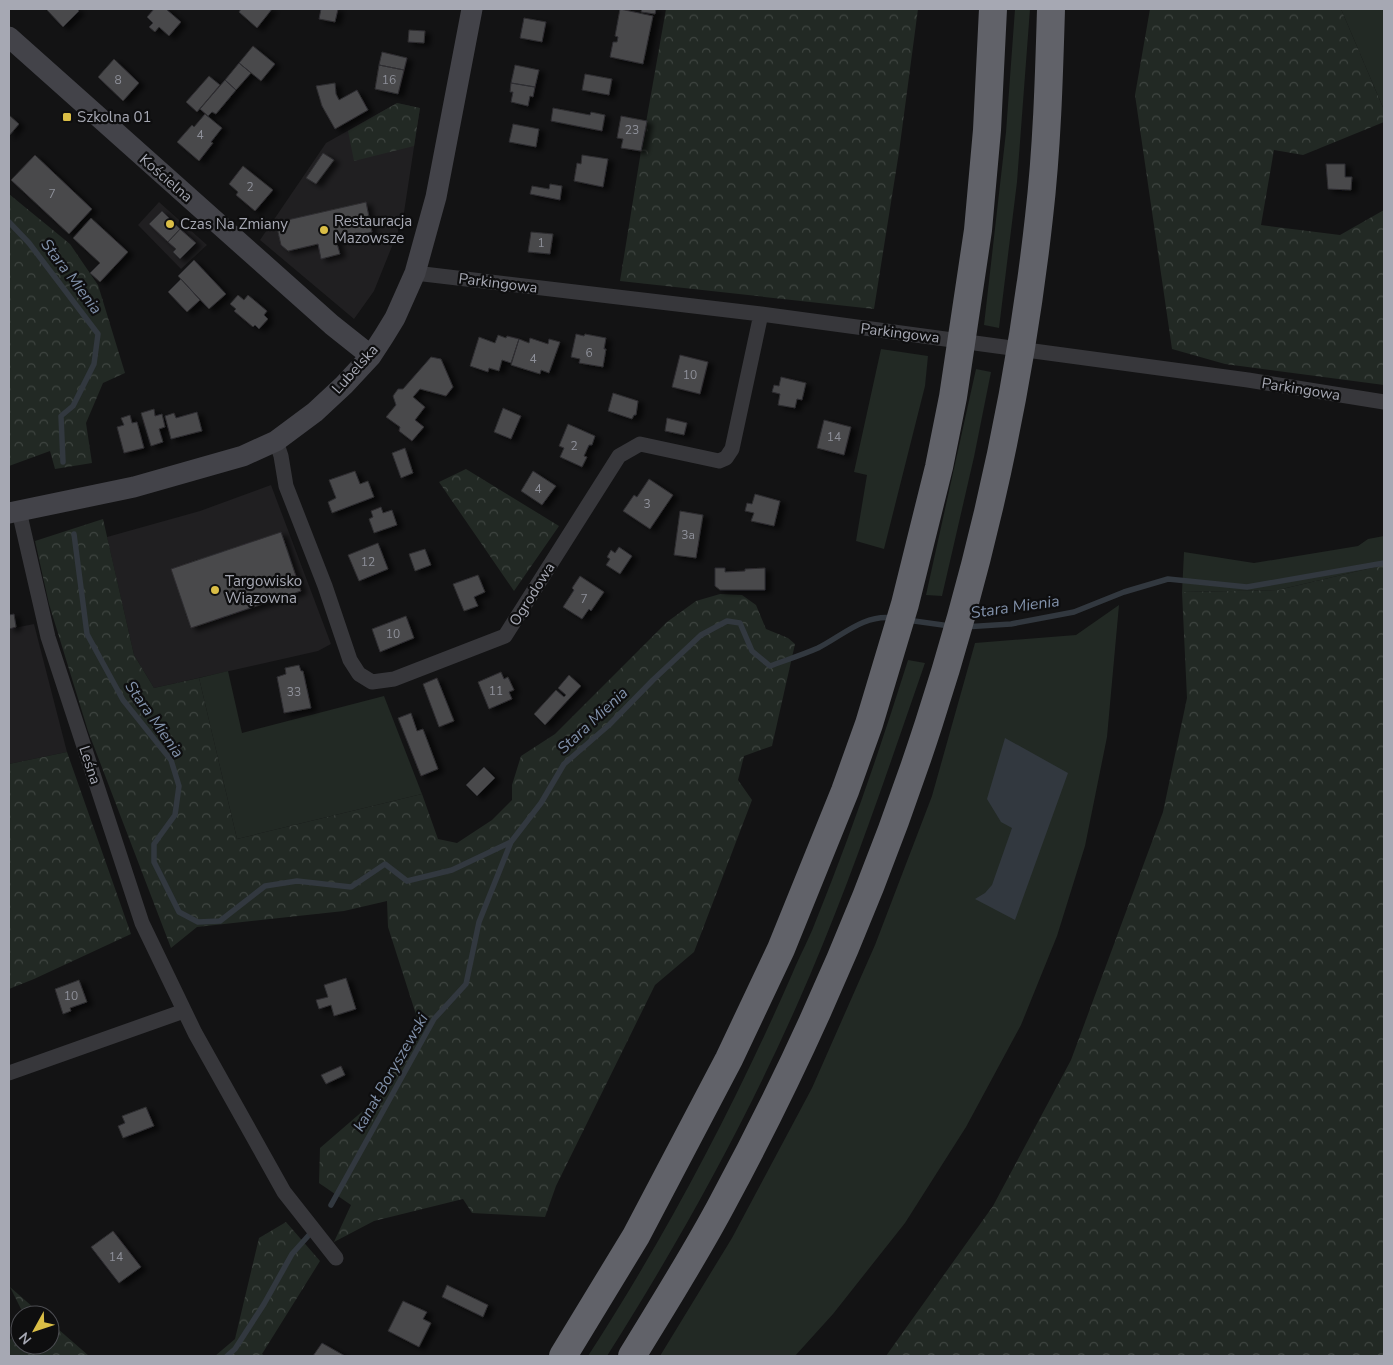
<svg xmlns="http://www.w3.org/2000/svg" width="1393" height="1365" viewBox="0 0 1393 1365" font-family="'Nunito Sans',sans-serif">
  <defs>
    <pattern id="forest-crowns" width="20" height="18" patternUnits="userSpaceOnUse" patternTransform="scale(1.25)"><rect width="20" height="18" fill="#222924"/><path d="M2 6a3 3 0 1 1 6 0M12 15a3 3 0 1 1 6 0" fill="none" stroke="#3f4541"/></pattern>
    <filter id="shadow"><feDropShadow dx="5.5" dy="3" stdDeviation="2.5" flood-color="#0009"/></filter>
  </defs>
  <rect width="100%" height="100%" fill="#131314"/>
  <!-- built -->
  <path fill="#201f21" d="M 397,103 L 420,108 L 403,219 L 374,291 L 354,319 L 260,240 L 326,143 Z
    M 159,202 L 207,245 L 181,269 L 138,225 Z
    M 271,485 L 331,644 L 318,651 L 154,688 L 134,655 L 107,537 L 200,511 Z
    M 34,624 L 67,752 L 9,764 L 9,629 Z"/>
  <!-- grass -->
  <path fill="#222924" d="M 1015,9 L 1030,9 L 1017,182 L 999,328 L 984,325 L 1006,132 Z
    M 1341,9 L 1384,9 L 1384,110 Z
    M 881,349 L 928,356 L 925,386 L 884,549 L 856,541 L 867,475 L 854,472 Z
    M 976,369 L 991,372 L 974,457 L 942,596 L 926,595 Z
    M 1384,536 L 1384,565 L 1278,590 L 1182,592 L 1184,552 L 1254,563 L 1358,546 L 1368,539 Z
    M 1119,605 L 1107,737 L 1085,846 L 1057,936 L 1021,1025 L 966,1127 L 905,1223 L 833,1314 L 795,1356 L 660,1356 L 732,1238 L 812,1088 L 875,945 L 932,796 L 975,643 L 1076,635 Z
    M 908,660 L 925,663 C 885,778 847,893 797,1005 C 743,1127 678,1244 607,1356 L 588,1356 C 667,1234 735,1105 793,972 C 800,955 809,939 815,923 C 850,837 880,749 908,660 Z
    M 228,671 L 242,733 L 384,696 L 422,794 L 237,839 L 199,678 Z"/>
  <!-- forest -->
  <path fill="url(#forest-crowns)" d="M 666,9 L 918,9 L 899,152 L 874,309 L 620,281 L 641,151 Z
    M 1150,9 L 1341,9 L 1384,110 L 1384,122 L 1303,155 L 1274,150 L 1261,225 L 1340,235 L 1384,210 L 1384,385 L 1225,364 L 1172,349 L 1135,95 Z
    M 397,103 L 420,108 L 414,146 L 354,161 L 348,131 Z
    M 9,194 L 70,244 L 98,285 L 125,373 L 103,383 L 86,423 L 92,463 L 55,469 L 50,451 L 9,466 Z
    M 466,469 L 559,526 L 514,591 L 439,482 Z
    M 103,519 L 134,655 L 154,688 L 199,678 L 237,839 L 422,794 L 438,839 L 457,843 L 492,820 L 512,800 L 512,785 L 521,756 L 555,734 L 667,622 L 696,601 L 720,594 L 742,595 L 756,605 L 766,629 L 788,638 L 795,644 L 772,746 L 744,756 L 738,780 L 752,800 L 694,952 L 655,985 L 556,1186 L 545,1217 L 472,1213 L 463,1199 L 374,1221 L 334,1242 L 351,1205 L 319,1183 L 320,1148 L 379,1097 L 419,1024 L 388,927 L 387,901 L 344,911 L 197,927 L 171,948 L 88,731 L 49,604 L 35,541 Z
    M 1384,565 L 1384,1356 L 886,1356 L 993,1206 L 1071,1060 L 1163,812 L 1187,698 L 1182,592 L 1278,590 Z
    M 67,752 L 131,934 L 34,979 L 9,989 L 9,764 Z
    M 286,1222 L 320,1261 L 262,1354 L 265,1356 L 215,1356 L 235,1339 L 259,1238 Z
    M 10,1287 L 42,1315 L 24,1315 Z
    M 50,1322 L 89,1356 L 9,1356 L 9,1340 L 20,1332 L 20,1345 L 50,1345 Z"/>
  <!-- water -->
  <path fill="#32383f" d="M 1005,738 L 1068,773 L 1015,920 L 975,899 L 985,893 L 992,885 L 1012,828 L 1001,822 L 987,799 Z"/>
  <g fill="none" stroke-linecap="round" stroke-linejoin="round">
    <!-- stream -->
    <path stroke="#32383f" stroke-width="5.5" d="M 9,222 L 29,243 L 98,334 L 94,364 L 73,406 L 61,416 L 63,462
      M 74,534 L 87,634 L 123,700 L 171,760 L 179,786 L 175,815 L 154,844 L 154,862 L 179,912 L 198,922 L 220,921 L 265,886 L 297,881 L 351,887 L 385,864 L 407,881 L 452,870 L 511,842 L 541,803 L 564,764 L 609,725 L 653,680 L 701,635 L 727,621 L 740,623 L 752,651 L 770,666 C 786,660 802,655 818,648 C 842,636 864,614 893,618
      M 907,620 L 950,626
      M 964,627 L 1011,624 L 1074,612 L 1124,592 L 1168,579 L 1247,587 L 1384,563
      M 331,1205 L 434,1019 L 466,984 L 479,922 L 511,842
      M 227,1356 L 235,1349 L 264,1304 L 292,1254 L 309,1235"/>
  </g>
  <!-- building -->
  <path fill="#48484c" stroke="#2e2d30" filter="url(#shadow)" d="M 46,9 L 77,9 L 79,11 L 63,27 Z
    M 154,9 L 166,9 L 181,22 L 169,36 L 159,27 L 155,32 L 149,27 L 153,23 L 147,17 Z
    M 241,9 L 272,9 L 257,28 L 239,12 Z
    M 321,9 L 338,9 L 335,22 L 319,19 Z
    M 620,9 L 653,16 L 643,64 L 610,57 L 613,42 L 617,42 L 618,37 L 615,36 Z
    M 642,9 L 656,9 L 655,14 L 641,12 Z
    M 524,18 L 546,22 L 542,42 L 520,38 Z
    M 409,30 L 425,31 L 424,43 L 408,42 Z
    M 253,46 L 275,64 L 261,81 L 239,63 Z
    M 382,52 L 407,58 L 404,70 L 379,65 Z
    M 114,59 L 139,83 L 123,101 L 98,77 Z
    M 239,63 L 251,73 L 236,90 L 225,80 Z
    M 379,65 L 404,70 L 398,94 L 375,89 Z
    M 515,65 L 539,70 L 535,87 L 511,83 Z
    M 585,74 L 612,79 L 609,95 L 582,90 Z
    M 209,76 L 220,85 L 197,112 L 186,102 Z
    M 225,80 L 236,90 L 216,114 L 212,112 L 208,116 L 200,109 Z
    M 335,83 L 336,94 L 339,100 L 357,90 L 368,110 L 335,129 L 322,106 L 316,86 Z
    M 511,83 L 535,87 L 533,97 L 530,96 L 528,106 L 511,102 L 513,92 L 510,92 Z
    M 553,108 L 590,115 L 591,112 L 605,115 L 602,131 L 551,121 Z
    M 205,114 L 222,128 L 211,142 L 213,143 L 199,161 L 177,142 L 192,125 L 194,127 Z
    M 9,115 L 19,124 L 9,136 Z
    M 621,116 L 647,121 L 641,151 L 621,148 L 623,139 L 617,138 Z
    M 513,124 L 539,129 L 536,147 L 509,142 Z
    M 323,153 L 334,160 L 316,184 L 306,178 Z
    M 35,155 L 92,209 L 69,234 L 11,180 Z
    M 582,155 L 608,159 L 603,187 L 574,181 L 577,163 L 581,164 Z
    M 1326,164 L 1345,164 L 1345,177 L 1352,177 L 1351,190 L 1328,189 Z
    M 243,166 L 273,190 L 255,211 L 236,195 L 238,192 L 229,184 Z
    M 550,184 L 562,186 L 560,200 L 530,194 L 532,186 L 549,189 Z
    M 366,202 L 372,232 L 336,240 L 340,254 L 321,259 L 318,244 L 288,251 L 281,245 L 277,228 L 283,221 Z
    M 162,211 L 180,229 L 168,242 L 149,224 Z
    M 91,218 L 128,252 L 100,282 L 90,273 L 100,263 L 73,238 Z
    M 180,229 L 196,243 L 180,259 L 173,252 L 176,249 L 168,242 Z
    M 531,232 L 553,234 L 550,254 L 528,252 Z
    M 194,260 L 226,294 L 209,309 L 178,276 Z
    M 181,279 L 200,300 L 187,312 L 168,292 Z
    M 238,295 L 244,300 L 248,295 L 267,311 L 264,315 L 268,319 L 259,329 L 255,325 L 253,327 L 234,311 L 236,309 L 230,304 Z
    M 576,334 L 584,336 L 585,334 L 606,338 L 604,349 L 606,349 L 603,367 L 579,363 L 580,359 L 571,357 Z
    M 498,335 L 506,338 L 507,336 L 519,339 L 511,363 L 502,360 L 499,371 L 489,368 L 488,372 L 470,366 L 479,337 L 495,343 Z
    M 530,338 L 548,344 L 549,339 L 560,342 L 549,373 L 541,370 L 540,374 L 511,365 L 519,339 L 529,343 Z
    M 680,355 L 708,362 L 700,394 L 672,387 Z
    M 431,357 L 441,359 L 453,387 L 446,396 L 420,389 L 413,397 L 425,407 L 415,420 L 424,427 L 412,441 L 399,431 L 400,427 L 386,417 L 396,405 L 393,396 L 398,389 L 403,389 Z
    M 781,377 L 806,383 L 802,400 L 797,399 L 795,408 L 778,405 L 780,394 L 772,392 L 774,385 L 779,386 Z
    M 613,393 L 638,401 L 636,415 L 634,415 L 632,419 L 608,411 Z
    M 503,408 L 521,416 L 511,439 L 494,432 Z
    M 154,409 L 155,416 L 162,414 L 165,427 L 159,429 L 163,442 L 151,446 L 141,413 Z
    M 197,412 L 202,431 L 171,439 L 165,416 L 174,413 L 176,418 Z
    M 130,415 L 132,423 L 137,422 L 144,448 L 124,453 L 117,427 L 124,425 L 121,418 Z
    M 667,418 L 687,423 L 684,435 L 665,431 Z
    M 824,420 L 851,427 L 844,455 L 817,448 Z
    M 568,424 L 595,436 L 592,445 L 589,445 L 584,456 L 587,457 L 582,467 L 560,457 L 564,448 L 559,446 Z
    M 405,448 L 413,473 L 401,478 L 392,453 Z
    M 355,471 L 360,484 L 368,481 L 374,497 L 332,513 L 328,502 L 336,498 L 329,480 Z
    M 533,471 L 556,486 L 542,505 L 521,491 Z
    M 649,479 L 673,495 L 650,529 L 623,511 L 634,495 L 637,497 Z
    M 755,494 L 780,501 L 774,526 L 751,521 L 754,513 L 745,511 L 747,503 L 752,504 Z
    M 381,507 L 383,513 L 392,510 L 397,525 L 374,533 L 369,519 L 373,517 L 371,511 Z
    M 680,511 L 703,515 L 696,558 L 674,555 Z
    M 281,532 L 301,591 L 191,628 L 171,569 Z
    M 378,543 L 388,569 L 359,581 L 348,555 Z
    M 619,547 L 632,556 L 620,574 L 606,565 L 610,559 L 607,557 L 611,550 L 615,553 Z
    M 425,549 L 431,565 L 415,571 L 409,554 Z
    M 715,568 L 725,568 L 725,572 L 745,571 L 745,569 L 765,568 L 765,590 L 720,590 L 715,586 Z
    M 478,575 L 485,592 L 474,597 L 478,606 L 464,611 L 453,584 Z
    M 580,576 L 604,592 L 591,611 L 589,609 L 582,619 L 563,607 L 574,590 L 572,588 Z
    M 14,614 L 16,627 L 9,629 L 9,615 Z
    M 406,616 L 414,638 L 380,652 L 372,629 Z
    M 299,665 L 301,671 L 303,671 L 311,708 L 284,713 L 277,677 L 286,674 L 285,668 Z
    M 501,672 L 504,679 L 508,677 L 514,690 L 509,692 L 512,699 L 489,709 L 478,682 Z
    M 569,675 L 581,686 L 545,725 L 534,714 L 556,690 L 564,697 L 566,695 L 558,688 Z
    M 437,678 L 454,721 L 439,727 L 423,684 Z
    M 411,713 L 417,731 L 423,729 L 438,769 L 421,776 L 398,718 Z
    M 484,767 L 495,778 L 477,796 L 466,785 Z
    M 346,978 L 356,1009 L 334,1016 L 331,1005 L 319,1009 L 316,1000 L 328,997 L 324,985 Z
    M 79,980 L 87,1002 L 70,1008 L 71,1011 L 63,1014 L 55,989 Z
    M 341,1066 L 345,1075 L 326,1084 L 321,1075 Z
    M 146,1107 L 154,1126 L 123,1138 L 118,1126 L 125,1123 L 122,1116 Z
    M 113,1231 L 141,1267 L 119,1283 L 91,1247 Z
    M 447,1285 L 488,1305 L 483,1317 L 442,1297 Z
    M 403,1301 L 427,1312 L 423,1319 L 431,1323 L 419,1347 L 388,1331 Z
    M 322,1343 L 345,1356 L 313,1356 Z"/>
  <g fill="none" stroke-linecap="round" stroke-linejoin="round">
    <!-- street -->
    <path stroke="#37373b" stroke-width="15" d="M 415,273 L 761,314 L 1248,380 L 1384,402
      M 276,441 L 281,456 L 286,486 L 325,586 L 350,660 L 359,674 L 372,682 L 394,679 L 505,636 L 619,456 L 640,444 L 719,461 L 726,458 L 732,449 L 761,314
      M 19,511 L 48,637 L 142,923 L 195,1033 L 284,1192 L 336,1258
      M 9,1073 L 184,1011"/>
    <!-- secondary -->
    <path stroke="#434349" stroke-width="21" d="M 9,37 L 332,325 L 371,356
      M 9,513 L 134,487 L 243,456 L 276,441 L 315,412 L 344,385 L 371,356 L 384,336 L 395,318 L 415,273 L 436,197 L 472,9"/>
    <!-- highway -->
    <path stroke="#616269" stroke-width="28" d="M 563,1356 L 636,1236 L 729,1059 L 781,949 L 845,791 L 869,724 L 905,604 L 939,467 L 953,397 L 978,230 L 987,130 L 993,9
      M 632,1356 C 663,1305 695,1255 723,1202 C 888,896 1001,562 1039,217 C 1047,148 1049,78 1051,9"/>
  </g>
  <!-- markers -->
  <g fill="#dabe46" stroke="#0e0e0f" stroke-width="2">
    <rect x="62" y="112" width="10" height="10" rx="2.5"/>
    <circle cx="170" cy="224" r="5"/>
    <circle cx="324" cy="230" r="5"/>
    <circle cx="215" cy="590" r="5"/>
  </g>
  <g text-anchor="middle" stroke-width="4.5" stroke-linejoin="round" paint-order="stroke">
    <!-- number labels -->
    <g font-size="12" fill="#8e9099">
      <text x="118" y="84">8</text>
      <text x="389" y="84">16</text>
      <text x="632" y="134">23</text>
      <text x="200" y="139">4</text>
      <text x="250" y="191">2</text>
      <text x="52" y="198">7</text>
      <text x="541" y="247">1</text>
      <text x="589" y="357">6</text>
      <text x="533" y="363">4</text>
      <text x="690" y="379">10</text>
      <text x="834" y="441">14</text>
      <text x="574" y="450">2</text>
      <text x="538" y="493">4</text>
      <text x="647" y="508">3</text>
      <text x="688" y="539">3a</text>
      <text x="368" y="566">12</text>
      <text x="584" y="603">7</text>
      <text x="393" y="638">10</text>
      <text x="496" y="695">11</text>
      <text x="294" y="696">33</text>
      <text x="71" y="1000">10</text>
      <text x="116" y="1261">14</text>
    </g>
    <!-- poi labels -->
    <g font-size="15" fill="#a6a8b3" stroke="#0e0e0f" text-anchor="start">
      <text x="77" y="122">Szkolna 01</text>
      <text x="334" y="226">Restauracja<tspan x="334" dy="17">Mazowsze</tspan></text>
      <text x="180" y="229">Czas Na Zmiany</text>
      <text x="225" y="586">Targowisko<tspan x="225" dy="17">Wiązowna</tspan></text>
    </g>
    <!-- street labels -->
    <g font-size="15" fill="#a6a8b3" stroke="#0e0e0f">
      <text transform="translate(166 178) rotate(41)" y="5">Kościelna</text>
      <text transform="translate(498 283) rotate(7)" y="5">Parkingowa</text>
      <text transform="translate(900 333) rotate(7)" y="5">Parkingowa</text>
      <text transform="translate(355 369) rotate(-48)" y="5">Lubelska</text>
      <text transform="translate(1301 389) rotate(9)" y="5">Parkingowa</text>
      <text transform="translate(532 594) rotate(-58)" y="5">Ogrodowa</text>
      <text transform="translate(90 765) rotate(72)" y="5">Leśna</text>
    </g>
    <!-- water labels -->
    <g font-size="16" font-style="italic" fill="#8191aa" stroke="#0e0e0f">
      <text transform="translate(72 276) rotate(53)" y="6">Stara Mienia</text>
      <text transform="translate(1015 606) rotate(-8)" y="6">Stara Mienia</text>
      <text transform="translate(155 719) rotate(55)" y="6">Stara Mienia</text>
      <text transform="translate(592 720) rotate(-43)" y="6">Stara Mienia</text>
      <text transform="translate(390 1072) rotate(-60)" y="6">kanał Boryszewski</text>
    </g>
  </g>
  <!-- border -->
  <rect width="1393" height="1365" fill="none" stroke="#a6a8b3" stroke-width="20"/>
  <!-- north arrow -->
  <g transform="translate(35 1330) rotate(230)"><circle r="24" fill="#0e0e0f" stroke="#4b4c51"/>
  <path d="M0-4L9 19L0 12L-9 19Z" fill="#dabe46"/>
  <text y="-8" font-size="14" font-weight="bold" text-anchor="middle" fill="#a6a8b3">N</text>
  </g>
</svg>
